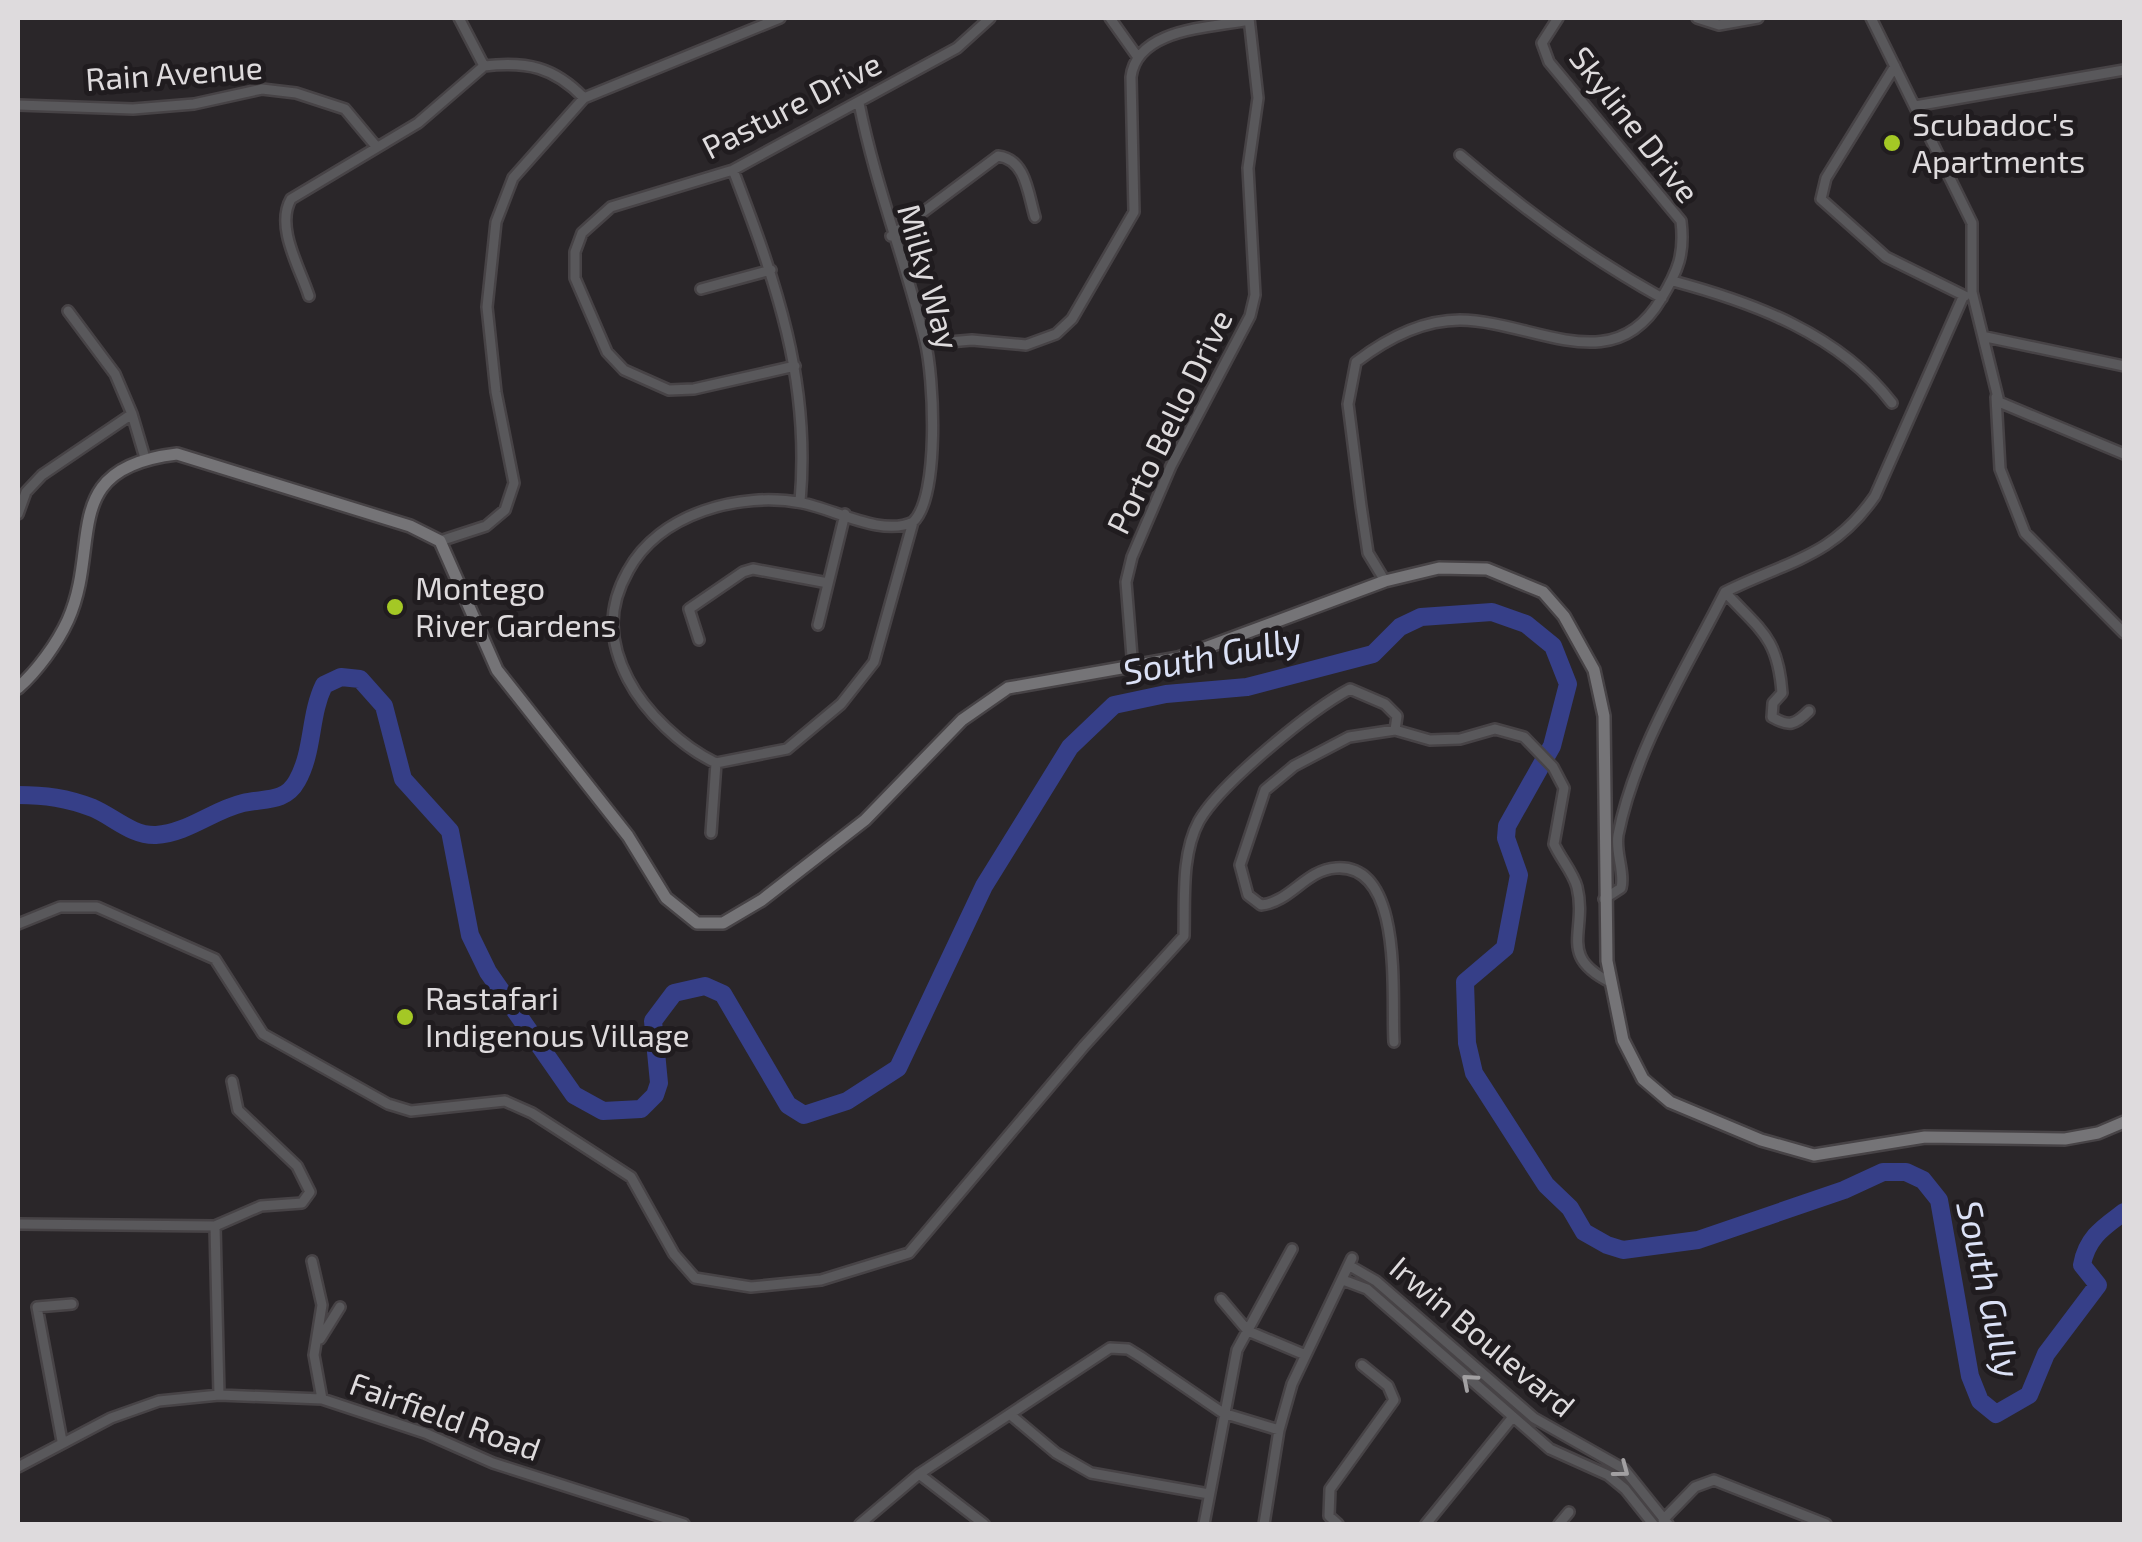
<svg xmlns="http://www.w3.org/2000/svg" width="2142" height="1542" viewBox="0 0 2142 1542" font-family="'Exo 2',sans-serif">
  <rect width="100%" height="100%" fill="#2a2629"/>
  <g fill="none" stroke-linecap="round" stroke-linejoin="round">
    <!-- river -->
    <path stroke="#363f88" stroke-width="18" d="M 18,795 C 45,795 67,798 93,808 C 114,817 132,836 156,835 C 188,833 213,810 243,803 C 264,798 285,803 297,781 C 314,751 309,716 324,685 L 341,677 L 360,679 L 384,706 L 403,779 L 450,831 L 470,935 L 488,972 L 574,1095 L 603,1111 L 641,1109 L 655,1095 L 659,1083 L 653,1021 L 674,993 L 705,986 L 723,994 L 788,1105 L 804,1115 L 847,1101 L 898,1068 L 984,886 L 1070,747 L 1114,705 L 1166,694 L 1247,687 L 1373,654 L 1400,627 L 1421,617 L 1492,612 L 1526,624 L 1553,646 L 1568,684 L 1552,746 L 1507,826 L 1506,838 L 1519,875 L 1505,948 L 1465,982 L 1467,1043 L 1474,1073 L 1546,1185 L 1570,1208 L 1584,1232 L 1607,1245 L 1623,1250 L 1698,1240 L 1844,1190 L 1883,1172 L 1906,1172 L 1923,1180 L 1939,1200 L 1970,1376 L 1980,1401 L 1996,1414 L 2029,1395 L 2046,1354 L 2098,1285 L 2082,1265 C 2087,1237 2104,1227 2124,1212"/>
    <!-- minor casing -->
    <g stroke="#474346" stroke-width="14">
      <path id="minor" d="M 459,18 L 484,66
        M 1110,18 L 1137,56
        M 1697,18 L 1719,25 L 1758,18
        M 1871,18 L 1972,223 L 1972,292 L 1999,402 L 2124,454
        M 484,66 C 527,61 554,67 584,98
        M 1895,66 L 1826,178 L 1821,199 L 1886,257 L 1965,296
        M 859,103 C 875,184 905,260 925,341 C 934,376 940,497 913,522 L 874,662 L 841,704 L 787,749 L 716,763 C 682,747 645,712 628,679 C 609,642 607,608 628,571 C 659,513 741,491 802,503 C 834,509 882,537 913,522
        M 18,105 L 133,109 L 194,104 L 262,89 L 296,93 L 345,109 L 375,145
        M 1915,106 L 2124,70
        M 1460,155 C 1524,210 1588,257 1662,298
        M 733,170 C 776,282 811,380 800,502
        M 891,236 L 998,156 C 1026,159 1028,194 1035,217
        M 1673,281 C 1755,303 1839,334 1892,403
        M 701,289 L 771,270
        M 309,296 C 300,268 275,227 291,199 L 418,123 L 484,66
        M 68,311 L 115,374 L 132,414
        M 1986,337 L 2124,366
        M 926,344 L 972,340 L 1026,345 L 1056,334 L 1072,319 L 1134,212 L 1131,77 C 1137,28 1210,28 1249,20
        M 795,366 L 694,389 L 669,390 L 624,370 L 607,352 L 575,278 L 575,252 L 582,233 L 611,207 L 733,170 L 957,48 L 990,18
        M 1996,397 L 2000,469 L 2025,533 L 2124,633
        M 18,514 L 26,492 L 42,475 L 132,414 L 145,458
        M 440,541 L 486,526 L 505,510 L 514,483 L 496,392 L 487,307 L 496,222 L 513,178 L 584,98 L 780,18
        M 1385,581 L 1368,553 L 1361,506 L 1348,404 L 1356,362 C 1386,339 1421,320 1460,320 C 1534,321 1613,381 1661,299 C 1678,271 1685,254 1681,221 L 1549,62 L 1542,43 L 1558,18
        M 1725,592 C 1760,630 1778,637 1782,693 L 1773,703 L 1772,717 C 1789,727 1795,725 1809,711
        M 818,625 L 845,514
        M 699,640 L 689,609 L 743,572 L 753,569 L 828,583
        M 1133,669 L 1126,582 L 1132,557 L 1171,466 L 1250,316 L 1255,295 L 1248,168 L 1258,98 L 1249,18
        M 1395,730 L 1430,740 L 1460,739 L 1495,729 L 1524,737 L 1553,767 L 1564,788 L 1554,844 C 1560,858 1573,872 1577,887 C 1588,932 1556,956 1612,983
        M 711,833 L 716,763
        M 1604,899 L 1621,888 C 1625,872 1615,853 1618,835 C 1635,749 1686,669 1725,592 C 1787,561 1832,558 1875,496 L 1963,297
        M 18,924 L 60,907 L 97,907 L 215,959 L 263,1034 L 388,1104 L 411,1111 L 505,1101 L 532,1113 L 631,1177 L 674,1254 L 695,1278 L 751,1287 L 821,1280 L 909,1253 L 1084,1046 L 1184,936 C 1185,900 1181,854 1199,821 C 1220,784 1312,709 1350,689 L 1385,704 L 1397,716 L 1395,730 L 1349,737 L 1294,766 L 1265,790 L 1240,865 L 1248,895 L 1261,905 C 1291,902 1305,870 1336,868 C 1405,863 1391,999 1394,1042
        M 18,1224 L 215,1226 L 219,1395
        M 215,1226 L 261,1206 L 302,1203 L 310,1192 L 297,1166 L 238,1110 L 232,1081
        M 312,1261 L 322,1305 L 314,1355 L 322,1399
        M 1350,1266 L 1376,1281 L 1534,1418 L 1624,1469 L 1668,1524
        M 1343,1280 L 1367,1289 L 1550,1449 L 1608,1475 L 1625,1489 L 1653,1524
        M 1221,1299 L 1248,1331 L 1303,1354
        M 320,1339 L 340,1307
        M 1012,1416 L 1056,1453 L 1091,1473 L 1209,1494
        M 62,1441 L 37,1307 L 72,1304
        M 18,1467 L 111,1418 L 159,1401 L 219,1395 L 322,1399 L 425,1433 L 493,1463 L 684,1524
        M 919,1474 L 984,1524
        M 1663,1520 L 1695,1487 L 1714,1480 L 1826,1524
        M 860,1524 L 919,1474 L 1110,1348 L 1128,1349 L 1141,1357 L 1223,1413 L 1279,1430
        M 1204,1524 L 1237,1350 L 1292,1249
        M 1264,1524 L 1279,1430 L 1292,1384 L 1352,1258
        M 1338,1524 L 1329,1516 L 1330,1489 L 1394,1400 L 1388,1386 L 1362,1365
        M 1426,1524 L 1512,1418
        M 1559,1524 L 1569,1512"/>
    </g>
    <!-- secondary casing -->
    <g stroke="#474346" stroke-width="16">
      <path id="secondary" d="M 18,688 C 37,671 57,644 68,620 C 102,544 57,468 177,454 L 410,526 L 440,541 L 497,670 L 628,836 L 666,898 L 697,923 L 723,923 L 762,900 L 865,820 L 962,720 L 1008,688 L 1178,658 L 1385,581 L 1439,568 L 1487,569 L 1543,592 L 1564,616 L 1594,670 L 1604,716 L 1607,961 L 1623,1040 L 1643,1079 L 1670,1102 L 1761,1140 L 1814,1155 L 1925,1137 L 2065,1139 L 2098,1133 L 2124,1122"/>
    </g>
    <!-- minor -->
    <use href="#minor" stroke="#59585b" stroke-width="9"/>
    <!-- secondary -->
    <use href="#secondary" stroke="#757477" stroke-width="11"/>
  </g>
  <!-- one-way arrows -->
  <defs><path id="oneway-chevron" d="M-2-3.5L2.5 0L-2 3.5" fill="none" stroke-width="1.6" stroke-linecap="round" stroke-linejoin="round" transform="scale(2.5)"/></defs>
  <g stroke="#a2a0a2">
    <use href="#oneway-chevron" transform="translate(1469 1381) rotate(-139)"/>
    <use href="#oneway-chevron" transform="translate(1622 1470) rotate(37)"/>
  </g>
  <!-- markers -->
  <g fill="#a4c825" stroke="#201c1f" stroke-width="4">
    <circle cx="1892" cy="143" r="10"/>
    <circle cx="395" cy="607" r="10"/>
    <circle cx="405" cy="1017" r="10"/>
  </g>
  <g text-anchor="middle" stroke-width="10" stroke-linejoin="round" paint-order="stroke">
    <!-- street labels -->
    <g font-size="32" fill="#dedbdd" stroke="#201c1f">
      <text transform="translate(174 74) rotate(-4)" y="11">Rain Avenue</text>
      <text transform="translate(792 106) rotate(-27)" y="11">Pasture Drive</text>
      <text transform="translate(1634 125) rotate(52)" y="11">Skyline Drive</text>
      <text transform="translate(928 277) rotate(74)" y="11">Milky Way</text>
      <text transform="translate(1170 422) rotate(-64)" y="11">Porto Bello Drive</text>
      <text transform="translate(1482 1337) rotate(40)" y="11">Irwin Boulevard</text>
      <text transform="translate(445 1417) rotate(20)" y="11">Fairfield Road</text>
    </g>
    <!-- poi labels -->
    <g font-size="32" fill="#dedbdd" stroke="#201c1f" text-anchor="start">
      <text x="1912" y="136">Scubadoc's<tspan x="1912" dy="37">Apartments</tspan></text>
      <text x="415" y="600">Montego<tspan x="415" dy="37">River Gardens</tspan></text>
      <text x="425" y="1010">Rastafari<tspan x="425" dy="37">Indigenous Village</tspan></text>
    </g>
    <!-- water labels -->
    <g font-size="35" font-style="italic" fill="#dbe1f6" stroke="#201c1f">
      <text transform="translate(1212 656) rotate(-11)" y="12">South Gully</text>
      <text transform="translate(1988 1289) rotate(77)" y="12">South Gully</text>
    </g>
  </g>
  <!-- border -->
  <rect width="2142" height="1542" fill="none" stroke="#dedbdd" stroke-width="40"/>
</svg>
